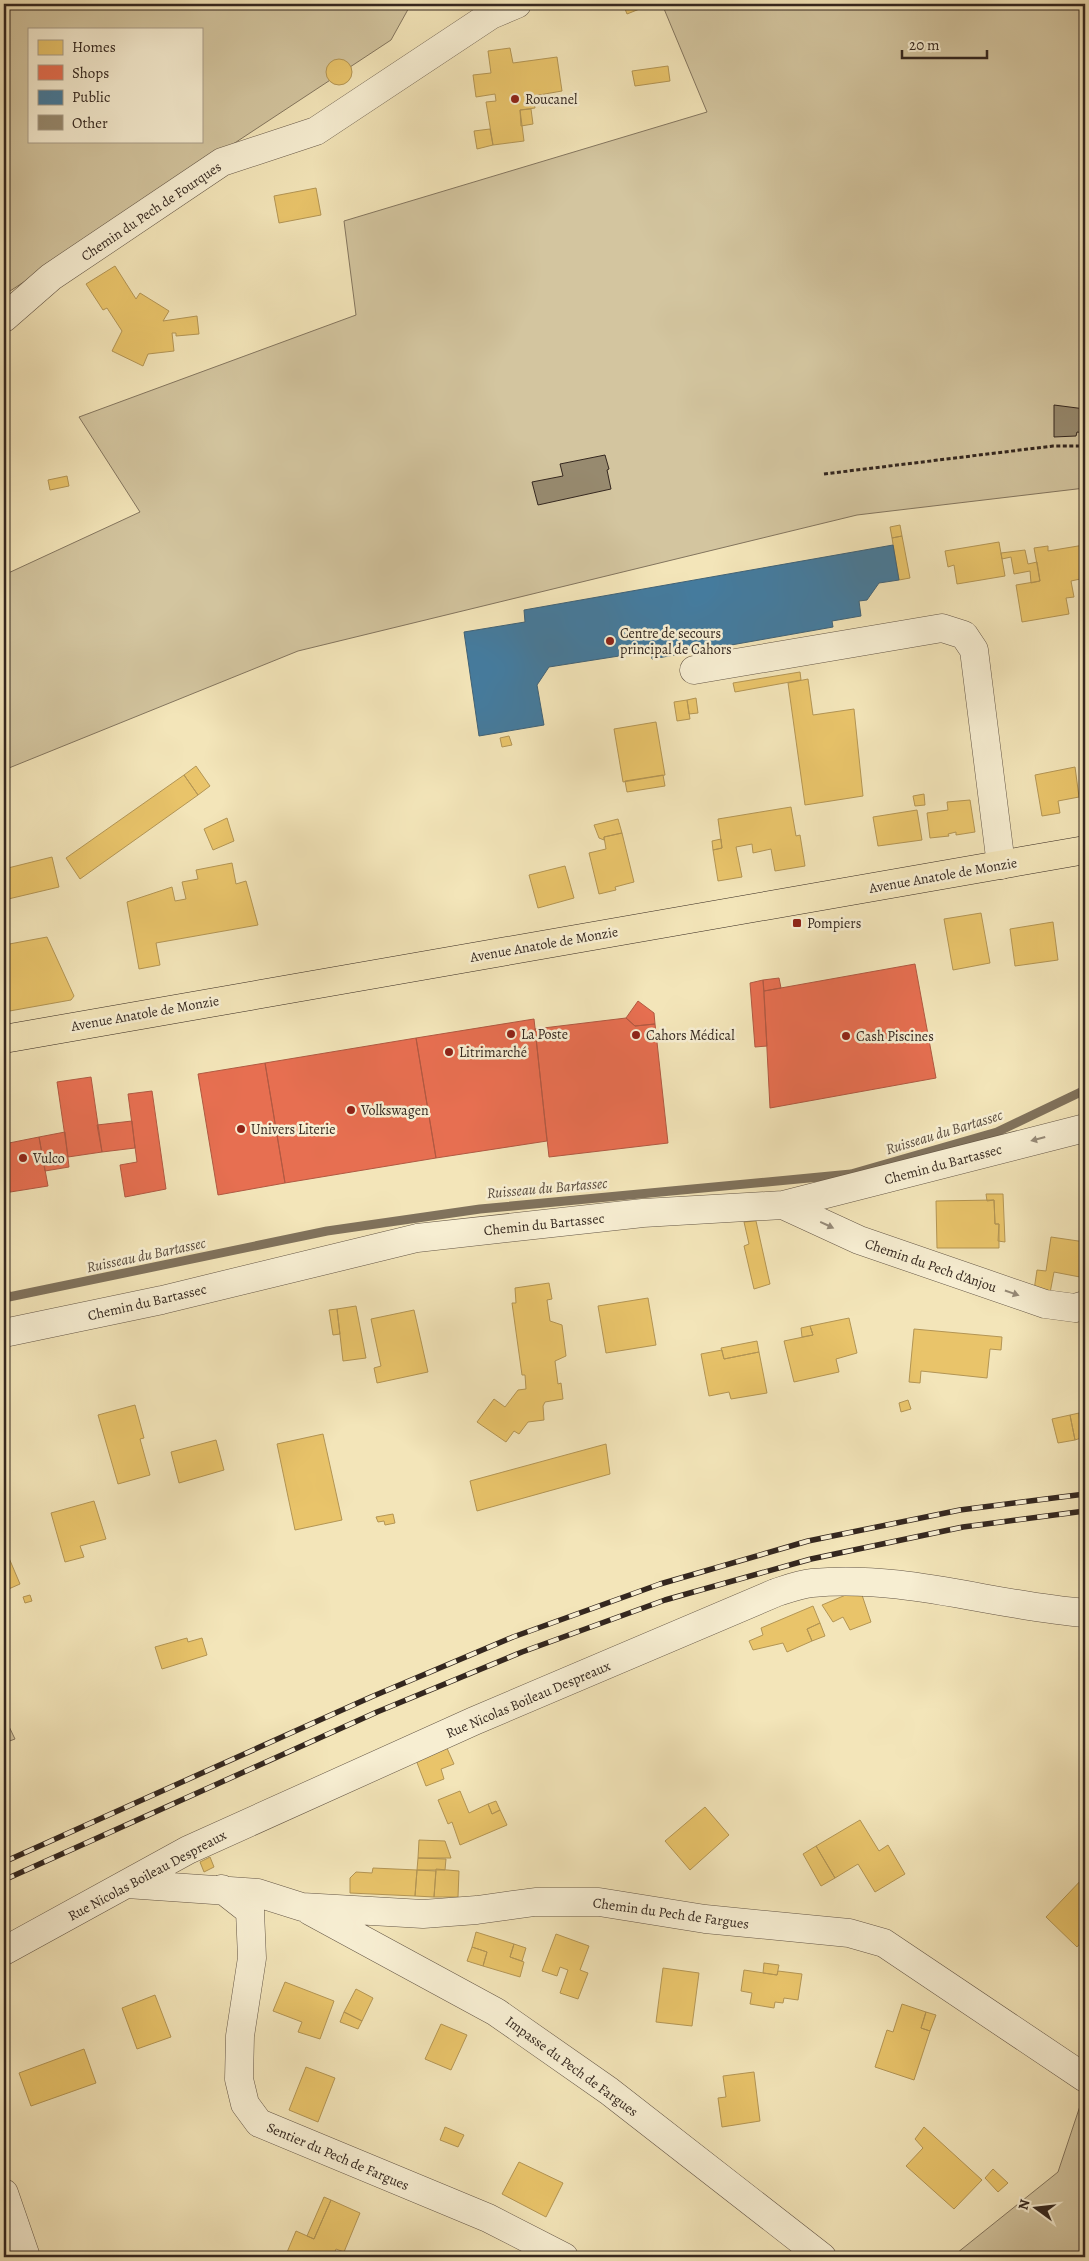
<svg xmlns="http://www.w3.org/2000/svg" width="1089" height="2261" viewBox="0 0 1089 2261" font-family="Alegreya,serif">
  <rect width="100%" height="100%" fill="#f3e5b9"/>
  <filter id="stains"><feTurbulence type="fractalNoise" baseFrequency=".004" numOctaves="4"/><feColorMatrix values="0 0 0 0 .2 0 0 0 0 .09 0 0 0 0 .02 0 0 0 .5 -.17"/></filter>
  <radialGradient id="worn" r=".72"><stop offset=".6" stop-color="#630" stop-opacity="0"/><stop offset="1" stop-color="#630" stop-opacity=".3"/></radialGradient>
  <!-- green -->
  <path fill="#d3c59f" stroke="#84765f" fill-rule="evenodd" d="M 4,4 L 411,4 L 391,40 L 4,295 ZM 29,29 L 201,29 L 201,141 L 29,141 Z
    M 662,4 L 1085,4 L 1085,488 L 857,515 L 298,651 L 4,770 L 4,575 L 140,512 L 79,417 L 356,315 L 344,221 L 707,112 Z
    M 4,1716 L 15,1739 L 4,1743 Z
    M 1085,2091 L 1085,2257 L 952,2257 L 1058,2172 Z"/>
  <!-- homes -->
  <path fill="#e9c46a" stroke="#b39554" d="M 623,4 L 652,4 L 627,14 Z
    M 510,48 L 513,63 L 557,57 L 562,91 L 533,96 L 535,108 L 520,110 L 524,141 L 493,145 L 486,102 L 496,101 L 495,94 L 476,97 L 473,75 L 491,73 L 488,51 Z
    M326 72a13 13 0 1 1 26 0a13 13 0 1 1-26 0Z
    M 668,66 L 670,81 L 635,86 L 632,71 Z
    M 531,109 L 533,124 L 521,126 L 520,110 Z
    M 490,129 L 493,145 L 477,149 L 474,131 Z
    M 316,188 L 321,215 L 279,223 L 274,196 Z
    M 115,266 L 136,299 L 140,293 L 169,311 L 163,321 L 197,316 L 199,334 L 176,336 L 176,333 L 172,333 L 174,351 L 148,354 L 143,366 L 112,351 L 122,331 L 107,308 L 103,310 L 86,284 Z
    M 67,476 L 69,486 L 50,490 L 48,480 Z
    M 900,525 L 902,536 L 892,538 L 890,527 Z
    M 902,536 L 910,578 L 899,580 L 892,538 Z
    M 999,542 L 1005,576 L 957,584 L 954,565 L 948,567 L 945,551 Z
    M 1084,545 L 1085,578 L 1071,581 L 1074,597 L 1066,598 L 1069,614 L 1022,622 L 1016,585 L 1040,581 L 1034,548 L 1048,546 L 1048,551 Z
    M 1025,550 L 1028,564 L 1037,562 L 1040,581 L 1031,583 L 1030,571 L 1014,574 L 1011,557 L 1002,559 L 1001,553 Z
    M 800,672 L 801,680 L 735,692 L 733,683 Z
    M 808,679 L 813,715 L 854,709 L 863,796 L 805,805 L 788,683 Z
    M 696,698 L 698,713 L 689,714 L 687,700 Z
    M 687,700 L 690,719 L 677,721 L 674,702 Z
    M 656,722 L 665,775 L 623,782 L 614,729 Z
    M 509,736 L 512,745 L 502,747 L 500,738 Z
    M 196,766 L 210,786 L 198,795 L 184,775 Z
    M 1075,767 L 1079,797 L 1058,801 L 1060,813 L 1042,816 L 1035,775 Z
    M 184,775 L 198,795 L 80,879 L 66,858 Z
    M 663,775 L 665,786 L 627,792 L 625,781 Z
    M 924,794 L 925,805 L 915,806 L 913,796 Z
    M 970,800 L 975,832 L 956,835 L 956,832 L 948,834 L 949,836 L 930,838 L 927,813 L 948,810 L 947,802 Z
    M 791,807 L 796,836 L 800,835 L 805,866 L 775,871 L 771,849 L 753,853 L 752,844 L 736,847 L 742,877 L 718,881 L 713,850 L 722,848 L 718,819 Z
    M 917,810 L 922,840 L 878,846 L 873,817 Z
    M 227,818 L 234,841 L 213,850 L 204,829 Z
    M 618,819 L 622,833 L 604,837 L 604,840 L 599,838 L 594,825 Z
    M 622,833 L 634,882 L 615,887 L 616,890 L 599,894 L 589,853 L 606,849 L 604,837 Z
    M 721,839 L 722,848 L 713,850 L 712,841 Z
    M 52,857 L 59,887 L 4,900 L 4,869 Z
    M 232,863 L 236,884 L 246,881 L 258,925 L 156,943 L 160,965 L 139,969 L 127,902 L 172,887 L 175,901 L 186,899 L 182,882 L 198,879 L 196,870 Z
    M 565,866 L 574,898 L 538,908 L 529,875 Z
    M 981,913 L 990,963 L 953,970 L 944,919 Z
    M 1053,922 L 1058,960 L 1015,966 L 1010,929 Z
    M 47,937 L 74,996 L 71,1000 L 4,1012 L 4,945 Z
    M 986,1194 L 1003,1194 L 1005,1242 L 998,1241 L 999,1224 L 995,1224 L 994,1200 L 987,1201 Z
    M 994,1200 L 995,1224 L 999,1224 L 999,1248 L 937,1248 L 936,1201 Z
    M 756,1221 L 770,1284 L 754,1289 L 744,1246 L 749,1244 L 744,1222 Z
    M 1051,1237 L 1085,1242 L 1085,1278 L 1054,1272 L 1050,1293 L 1034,1290 L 1037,1270 L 1046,1271 Z
    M 549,1283 L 552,1299 L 547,1300 L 550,1321 L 562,1325 L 566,1356 L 555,1361 L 558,1384 L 561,1383 L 563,1399 L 545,1402 L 543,1406 L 544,1420 L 528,1422 L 519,1434 L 514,1431 L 506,1442 L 477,1422 L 494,1399 L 505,1407 L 518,1390 L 526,1389 L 525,1375 L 522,1375 L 512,1303 L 516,1303 L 515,1288 Z
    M 648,1298 L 656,1345 L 606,1353 L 598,1306 Z
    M 356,1306 L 366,1358 L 343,1361 L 337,1309 Z
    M 337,1309 L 340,1334 L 333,1335 L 329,1310 Z
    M 414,1310 L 428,1372 L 377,1383 L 374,1368 L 381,1366 L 371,1319 Z
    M 849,1318 L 857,1353 L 836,1359 L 839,1372 L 794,1382 L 784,1341 L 813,1335 L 810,1326 Z
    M 810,1326 L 813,1335 L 802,1337 L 801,1328 Z
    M 914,1329 L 1002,1337 L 1001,1350 L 990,1349 L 987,1378 L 921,1371 L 920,1383 L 909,1382 Z
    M 757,1341 L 759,1352 L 724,1359 L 721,1348 Z
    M 722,1350 L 724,1359 L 759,1352 L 767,1393 L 731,1399 L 729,1392 L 709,1396 L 701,1354 Z
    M 908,1400 L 911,1409 L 901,1412 L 899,1403 Z
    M 135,1405 L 144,1438 L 140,1439 L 150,1475 L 118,1484 L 98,1415 Z
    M 1079,1413 L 1081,1438 L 1075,1440 L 1070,1415 Z
    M 1070,1415 L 1075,1440 L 1058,1443 L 1052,1419 Z
    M 323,1434 L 342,1520 L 295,1530 L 277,1444 Z
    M 216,1440 L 224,1470 L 179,1483 L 171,1452 Z
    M 606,1444 L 610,1474 L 477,1511 L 470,1481 Z
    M 94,1501 L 106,1539 L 80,1546 L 84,1557 L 65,1562 L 51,1513 Z
    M 393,1514 L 395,1523 L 385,1525 L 384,1521 L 378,1522 L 376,1517 Z
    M 4,1551 L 6,1551 L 20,1584 L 4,1591 Z
    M 860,1589 L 871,1622 L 850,1630 L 843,1617 L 833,1622 L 822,1605 Z
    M 30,1595 L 32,1601 L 25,1603 L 23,1597 Z
    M 813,1606 L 820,1623 L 807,1629 L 812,1641 L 787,1652 L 783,1643 L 753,1650 L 749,1641 L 763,1635 L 761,1628 Z
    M 820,1623 L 825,1636 L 812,1641 L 807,1629 Z
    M 187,1638 L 188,1642 L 202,1638 L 207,1655 L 162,1669 L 155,1647 Z
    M 446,1746 L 454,1764 L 441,1769 L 444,1779 L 426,1786 L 416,1760 Z
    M 460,1791 L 469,1813 L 488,1804 L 492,1814 L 500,1810 L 507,1825 L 460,1845 L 452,1822 L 448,1824 L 438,1800 Z
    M 496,1801 L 500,1810 L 492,1814 L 488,1804 Z
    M 705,1807 L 729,1835 L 690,1870 L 665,1841 Z
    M 860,1820 L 879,1851 L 888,1845 L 905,1874 L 875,1892 L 858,1864 L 835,1878 L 816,1846 Z
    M 419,1840 L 445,1841 L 451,1858 L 418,1858 Z
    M 816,1846 L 835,1878 L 821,1886 L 803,1854 Z
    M 210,1857 L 214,1867 L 204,1872 L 200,1862 Z
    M 418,1858 L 446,1859 L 445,1870 L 417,1870 Z
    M 373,1868 L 417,1870 L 415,1896 L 350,1893 L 350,1878 L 356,1872 L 372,1873 Z
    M 436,1869 L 459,1871 L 458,1897 L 434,1897 Z
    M 417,1870 L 436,1871 L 434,1897 L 415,1896 Z
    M 1085,1876 L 1085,1938 L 1077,1947 L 1046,1917 Z
    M 476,1932 L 514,1944 L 510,1957 L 524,1962 L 520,1977 L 483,1966 L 487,1952 L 472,1947 Z
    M 556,1934 L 589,1946 L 580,1970 L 588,1973 L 578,1999 L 560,1993 L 568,1970 L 560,1967 L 557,1976 L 542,1971 Z
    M 514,1944 L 526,1948 L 522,1961 L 510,1957 Z
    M 472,1947 L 487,1952 L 483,1966 L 467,1961 Z
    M 764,1963 L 779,1965 L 777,1975 L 763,1973 Z
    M 663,1968 L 699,1973 L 692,2026 L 656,2022 Z
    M 744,1970 L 777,1975 L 778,1971 L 802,1974 L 798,2000 L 784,1998 L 783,2003 L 775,2002 L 774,2008 L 750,2004 L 752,1993 L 741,1991 Z
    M 285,1982 L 334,2001 L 320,2039 L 298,2032 L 302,2022 L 273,2011 Z
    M 356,1989 L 373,1998 L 362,2021 L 344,2012 Z
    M 155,1995 L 171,2037 L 137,2049 L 122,2008 Z
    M 902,2004 L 926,2012 L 921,2028 L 930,2031 L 914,2080 L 875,2067 L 887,2030 L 893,2032 Z
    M 344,2012 L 362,2021 L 358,2029 L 340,2022 Z
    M 926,2012 L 936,2015 L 930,2031 L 921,2028 Z
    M 441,2024 L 467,2035 L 451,2070 L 425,2059 Z
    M 84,2049 L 96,2083 L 31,2106 L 19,2073 Z
    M 306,2067 L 335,2078 L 318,2122 L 289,2110 Z
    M 754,2072 L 760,2121 L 722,2127 L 718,2098 L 726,2097 L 723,2076 Z
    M 445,2127 L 464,2135 L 458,2147 L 440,2140 Z
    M 924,2127 L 982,2180 L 954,2209 L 906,2166 L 923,2148 L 915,2139 Z
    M 519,2162 L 563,2183 L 546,2217 L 502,2194 Z
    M 993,2169 L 1008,2183 L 998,2192 L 985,2178 Z
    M 324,2197 L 331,2200 L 314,2239 L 307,2236 Z
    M 331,2200 L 360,2213 L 344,2252 L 336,2249 L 333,2257 L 285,2257 L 296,2231 L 314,2239 Z"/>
  <!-- shops -->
  <path fill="#e76f51" stroke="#b15942" d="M 915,964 L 936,1078 L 770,1108 L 764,991 Z
    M 779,978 L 781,988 L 764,991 L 763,980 Z
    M 763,980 L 767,1046 L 755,1047 L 750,983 Z
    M 638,1001 L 654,1013 L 655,1024 L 635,1026 L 626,1018 Z
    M 626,1018 L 635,1026 L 655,1024 L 668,1143 L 549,1157 L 535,1029 Z
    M 534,1019 L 547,1141 L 436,1158 L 416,1038 Z
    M 416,1038 L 436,1158 L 285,1183 L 265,1063 Z
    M 265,1063 L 285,1183 L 218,1195 L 198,1074 Z
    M 91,1077 L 102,1152 L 68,1157 L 57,1082 Z
    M 152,1091 L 166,1189 L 125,1197 L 120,1165 L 137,1162 L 128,1094 Z
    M 132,1121 L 135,1148 L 102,1152 L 97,1125 Z
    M 65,1132 L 69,1167 L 45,1171 L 39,1137 Z
    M 39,1137 L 48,1186 L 4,1193 L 6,1201 L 4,1201 L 4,1144 Z
    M 4,1270 L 10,1292 L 4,1293 Z"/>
  <!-- public -->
  <path fill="#457b9d" stroke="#406277" d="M 893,545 L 899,580 L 879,583 L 867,600 L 859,601 L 861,616 L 832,621 L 833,627 L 652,659 L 651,651 L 549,667 L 537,685 L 544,725 L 479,736 L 464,632 L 525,622 L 524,610 Z"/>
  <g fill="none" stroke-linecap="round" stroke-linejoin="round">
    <!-- stream -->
    <path stroke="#80725c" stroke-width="9" d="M 4,1298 L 327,1231 L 480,1209 L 851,1174 L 997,1132 L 1085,1090"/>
  </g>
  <!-- building -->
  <path fill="#978a6f" stroke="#34271f" d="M 1054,405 L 1085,409 L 1085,433 L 1077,432 L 1076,436 L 1054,437 Z
    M 605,455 L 609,469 L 607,470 L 611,489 L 538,505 L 532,482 L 563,476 L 560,464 Z"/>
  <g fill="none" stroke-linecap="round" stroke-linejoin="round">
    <!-- minor casing -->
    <g stroke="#645646" stroke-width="29">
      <path id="minor" d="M 4,318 L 51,277 L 222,162 L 316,131 L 491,15 L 517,4
        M 694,670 L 942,628 L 964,635 L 974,650 L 1001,865
        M 783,1205 L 859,1240 L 1045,1304 L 1075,1308 L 1085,1305
        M 4,1333 L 162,1300 L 417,1238 L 643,1213 L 783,1205 L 1085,1128
        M 127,1884 L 258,1893 L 302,1907 L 423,1914 L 477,1910 L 535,1902 L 599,1902 L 705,1919 L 849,1933 L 884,1943 L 1085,2078
        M 222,1889 L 250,1911 L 252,1958 L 240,2036 L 239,2079 L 245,2104 L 259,2123 L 488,2218 L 564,2257
        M 310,1911 L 496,2012 L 609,2091 L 822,2257
        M 4,1951 L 188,1850 L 474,1721 L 775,1593 C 787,1589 800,1584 812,1583 C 905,1574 994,1606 1085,1613
        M 4,2193 L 26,2257"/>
    </g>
    <!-- major casing -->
    <g stroke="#34271f" stroke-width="29">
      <path id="major" d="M 4,1039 L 1085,850"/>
    </g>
    <!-- path -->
    <path stroke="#34271f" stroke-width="3" stroke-dasharray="4 2.5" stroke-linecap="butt" d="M 824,474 L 1053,446 L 1085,446"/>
    <!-- minor -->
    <use href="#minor" stroke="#f7eed2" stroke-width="28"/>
    <!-- major -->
    <use href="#major" stroke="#f3e5b9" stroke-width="28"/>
    <!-- rail casing -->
    <g stroke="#34271f" stroke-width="5.5">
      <path id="rail" d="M 4,1862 L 371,1697 L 513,1637 L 660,1584 L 808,1541 L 960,1510 L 1085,1494
        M 4,1880 L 377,1712 L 522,1652 L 665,1600 L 811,1559 L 963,1527 L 1085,1511"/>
    </g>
    <!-- rail -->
    <use href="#rail" stroke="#f7eed2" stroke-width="4" stroke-dasharray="11" stroke-linecap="butt"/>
  </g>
  <!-- one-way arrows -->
  <defs><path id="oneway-solid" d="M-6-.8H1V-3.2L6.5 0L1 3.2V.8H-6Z" transform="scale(1.25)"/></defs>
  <g fill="#968a78">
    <use href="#oneway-solid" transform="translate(1038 1139) rotate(165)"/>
    <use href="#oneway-solid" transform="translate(827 1225) rotate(25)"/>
    <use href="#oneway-solid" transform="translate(1012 1293) rotate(19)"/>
  </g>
  <!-- markers -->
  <g fill="#8f2418" stroke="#f7eed2" stroke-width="2">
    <circle cx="515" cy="99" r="5"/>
    <circle cx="610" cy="641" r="5"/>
    <rect x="792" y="918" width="10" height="10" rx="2.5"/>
    <circle cx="511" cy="1034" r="5"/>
    <circle cx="636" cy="1035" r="5"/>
    <circle cx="846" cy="1036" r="5"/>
    <circle cx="449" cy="1052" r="5"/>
    <circle cx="351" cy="1110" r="5"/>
    <circle cx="241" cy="1129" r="5"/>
    <circle cx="23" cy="1158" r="5"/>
  </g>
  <g text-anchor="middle" stroke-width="5" stroke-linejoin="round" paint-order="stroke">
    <!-- poi labels -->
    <g font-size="14" fill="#34271f" stroke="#f7eed2" text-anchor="start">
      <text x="525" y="104">Roucanel</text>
      <text x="620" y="638">Centre de secours<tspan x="620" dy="16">principal de Cahors</tspan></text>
      <text x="807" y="928">Pompiers</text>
      <text x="521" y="1039">La Poste</text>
      <text x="646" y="1040">Cahors Médical</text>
      <text x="856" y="1041">Cash Piscines</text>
      <text x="459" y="1057">Litrimarché</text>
      <text x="361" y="1115">Volkswagen</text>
      <text x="251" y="1134">Univers Literie</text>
      <text x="33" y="1163">Vulco</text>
    </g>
    <!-- street labels -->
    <g font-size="14" fill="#34271f" stroke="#f7eed2">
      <text transform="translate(151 211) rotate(-34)" y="5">Chemin du Pech de Fourques</text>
      <text transform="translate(943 875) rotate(-10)" y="5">Avenue Anatole de Monzie</text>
      <text transform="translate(544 944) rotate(-10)" y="5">Avenue Anatole de Monzie</text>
      <text transform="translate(145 1013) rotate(-10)" y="5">Avenue Anatole de Monzie</text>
      <text transform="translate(943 1164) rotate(-15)" y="5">Chemin du Bartassec</text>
      <text transform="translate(544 1224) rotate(-6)" y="5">Chemin du Bartassec</text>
      <text transform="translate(931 1265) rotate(19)" y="5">Chemin du Pech d'Anjou</text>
      <text transform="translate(147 1302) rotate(-13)" y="5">Chemin du Bartassec</text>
      <text transform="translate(528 1699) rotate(-23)" y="5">Rue Nicolas Boileau Despreaux</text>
      <text transform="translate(147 1875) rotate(-28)" y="5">Rue Nicolas Boileau Despreaux</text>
      <text transform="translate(671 1913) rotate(8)" y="5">Chemin du Pech de Fargues</text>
      <text transform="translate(572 2066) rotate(36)" y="5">Impasse du Pech de Fargues</text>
      <text transform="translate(338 2156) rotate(23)" y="5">Sentier du Pech de Fargues</text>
    </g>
    <!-- water labels -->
    <g font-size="15" font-style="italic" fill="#5a4c3e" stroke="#f7eed2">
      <text transform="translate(944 1132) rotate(-17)" y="5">Ruisseau du Bartassec</text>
      <text transform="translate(547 1188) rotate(-5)" y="5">Ruisseau du Bartassec</text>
      <text transform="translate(146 1255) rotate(-12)" y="5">Ruisseau du Bartassec</text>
    </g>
  </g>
  <!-- margin -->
  <rect width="1089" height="2261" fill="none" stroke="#f3e5b9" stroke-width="20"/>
  <rect x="5" y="5" width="1079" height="2251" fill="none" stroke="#34271f" stroke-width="2.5"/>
  <rect x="10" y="10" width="1069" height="2241" fill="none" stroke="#34271f"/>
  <!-- legend -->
  <rect x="28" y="28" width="175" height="115" fill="#f7eed2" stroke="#a99e8a"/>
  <rect x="38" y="40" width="25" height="15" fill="#e9c46a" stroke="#a99e8a"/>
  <text x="72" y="52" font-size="15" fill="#34271f">Homes</text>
  <rect x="38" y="65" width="25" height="15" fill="#e76f51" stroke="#a99e8a"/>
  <text x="72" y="78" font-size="15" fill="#34271f">Shops</text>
  <rect x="38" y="90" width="25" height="15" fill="#457b9d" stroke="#a99e8a"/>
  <text x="72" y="102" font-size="15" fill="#34271f">Public</text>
  <rect x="38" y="115" width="25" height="15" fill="#978a6f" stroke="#a99e8a"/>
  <text x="72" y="128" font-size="15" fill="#34271f">Other</text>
  <!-- north arrow -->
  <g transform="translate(1036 2208) rotate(285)" stroke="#f7eed2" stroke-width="4" paint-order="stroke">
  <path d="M0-4L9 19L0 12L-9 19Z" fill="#34271f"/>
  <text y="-8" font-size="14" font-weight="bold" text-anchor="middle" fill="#34271f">N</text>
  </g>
  <!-- scale -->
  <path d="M902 50v8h85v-8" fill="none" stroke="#34271f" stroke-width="2.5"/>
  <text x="909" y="50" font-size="15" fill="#34271f" stroke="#f7eed2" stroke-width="4" paint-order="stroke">20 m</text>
  <rect width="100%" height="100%" filter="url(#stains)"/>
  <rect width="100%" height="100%" fill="url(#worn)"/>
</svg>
